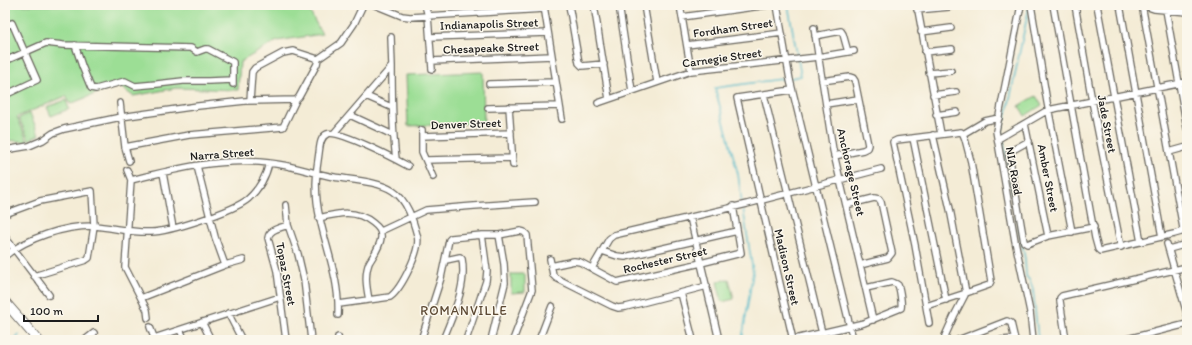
<svg xmlns="http://www.w3.org/2000/svg" width="1192" height="345" viewBox="0 0 1192 345" font-family="Itim,sans-serif">
  <rect width="100%" height="100%" fill="#fbf7ec"/>
  <filter id="ink" filterUnits="userSpaceOnUse"><feTurbulence type="fractalNoise" baseFrequency=".025" numOctaves="2"/><feDisplacementMap in="SourceGraphic" scale="8" xChannelSelector="R" yChannelSelector="G"/><feConvolveMatrix kernelMatrix="1 2 1 2 8 2 1 2 1" color-interpolation-filters="sRGB"/></filter>
  <filter id="wash" filterUnits="userSpaceOnUse"><feTurbulence type="fractalNoise" baseFrequency=".012" numOctaves="4" result="noise"/><feDisplacementMap in="SourceGraphic" scale="16" xChannelSelector="R" yChannelSelector="G"/><feGaussianBlur stdDeviation="0.9" result="paint"/><feColorMatrix in="noise" values="0 0 0 0 0 0 0 0 0 0 0 0 0 0 0 0 0 1.4 0 .05"/><feComposite in="paint" operator="in"/></filter>
  <g filter="url(#wash)">
    <rect width="100%" height="100%" fill="#f4ecd6"/>
    <!-- green -->
    <path fill="#9cde95" stroke="#5c7d58" d="M 5,5 L 306,5 L 322,34 L 277,41 L 240,62 L 238,90 L 176,88 L 133,96 L 119,86 L 115,86 L 70,104 L 66,96 L 17,117 L 28,142 L 5,140 Z
      M 483,72 L 484,123 L 408,126 L 406,75 Z
      M 1036,96 L 1042,105 L 1025,116 L 1019,106 Z
      M 66,100 L 69,109 L 51,116 L 47,107 Z
      M 30,113 L 39,135 L 29,140 L 19,118 Z
      M 511,274 L 525,274 L 525,292 L 511,293 Z
      M 729,279 L 734,299 L 722,302 L 717,282 Z"/>
    <g fill="none" stroke-linecap="round" stroke-linejoin="round">
      <!-- stream -->
      <path stroke="#4bb7c8" stroke-width="1.5" d="M 788,5 L 801,76 L 791,78
        M 1003,134 L 1002,130 L 1008,108 L 1029,7
        M 1003,138 L 1012,193 L 1025,259 L 1026,276 L 1030,281 L 1033,289 L 1038,340
        M 742,204 L 738,174 L 715,88 L 788,78
        M 15,340 L 19,335
        M 742,340 L 753,272 L 743,208"/>
    </g>
  </g>
  <g filter="url(#ink)">
    <g fill="none" stroke-linecap="round" stroke-linejoin="round">
      <!-- minor casing -->
      <g stroke="#68655d" stroke-width="8">
        <path id="minor" d="M 375,5 L 402,16 L 410,17 L 544,9
          M 425,5 L 428,16 L 432,69
          M 569,5 L 579,63 L 582,66 L 604,64
          M 594,5 L 609,99
          M 619,5 L 632,91
          M 644,5 L 657,82
          M 680,5 L 691,71
          M 777,5 L 790,80 L 852,335
          M 917,5 L 941,134
          M 1021,5 L 996,131 L 1015,241 L 1030,312 L 1033,340
          M 1031,5 L 1047,102 L 1072,232
          M 1053,5 L 1095,238 L 1098,249 L 1100,251 L 1174,234 L 1181,232 L 1183,228 L 1142,5
          M 1075,5 L 1092,101 L 1121,247
          M 1097,5 L 1141,242
          M 1120,5 L 1162,237
          M 1142,5 L 1154,9 L 1187,12
          M 544,6 L 562,119
          M 917,10 L 949,7
          M 1166,10 L 1187,128
          M 682,17 L 768,5
          M 5,26 L 12,23 L 37,80 L 5,95
          M 814,28 L 833,150 L 873,320
          M 921,32 L 951,28
          M 815,36 L 841,31 L 843,34 L 848,52
          M 391,37 L 392,66
          M 430,37 L 548,33
          M 75,45 L 82,66 L 91,88 L 96,89 L 125,81 L 135,86 L 157,84 L 183,81 L 208,81 L 233,80
          M 687,45 L 782,33
          M 925,52 L 952,49
          M 5,61 L 46,43 L 63,45 L 191,48 L 197,52 L 205,49 L 208,49 L 233,62 L 233,84
          M 432,61 L 552,56
          M 929,73 L 951,71
          M 822,81 L 850,77 L 853,78 L 855,81 L 868,145 L 867,148 L 863,150 L 834,156
          M 489,84 L 556,82
          M 792,90 L 737,98 L 793,340
          M 764,95 L 822,333
          M 933,95 L 956,92
          M 366,96 L 391,107
          M 250,101 L 252,72 L 255,68 L 283,53 L 293,51 L 318,59
          M 120,103 L 125,147 L 129,161
          M 598,103 L 691,71 L 818,57 L 854,51
          M 826,104 L 858,99
          M 509,107 L 513,165
          M 488,108 L 560,106
          M 350,115 L 393,135
          M 936,115 L 957,112
          M 1025,124 L 1048,236
          M 422,130 L 422,152 L 433,177
          M 334,133 L 392,66 C 392,97 392,128 396,159
          M 963,134 L 985,121 L 999,118
          M 422,136 L 511,133
          M 913,138 L 946,300
          M 998,139 L 1048,110 L 1187,82
          M 1029,141 L 1011,151 L 1009,154 L 1024,242 L 1027,244 L 1048,236 L 1094,227
          M 125,147 L 189,135 L 283,127 L 296,100 L 299,97 L 317,64 L 318,59 L 341,43 L 354,24 L 363,5
          M 5,150 L 29,146 L 43,140 L 53,133 L 64,129 L 121,117 L 198,106 L 245,101 L 296,100
          M 1169,152 L 1187,147
          M 426,160 L 512,158
          M 197,166 L 215,237 L 225,265
          M 127,170 L 131,180 L 125,267 L 147,310 L 148,318
          M 163,173 L 173,228
          M 131,180 C 175,169 222,157 269,163 C 291,165 312,173 334,177 C 351,180 378,181 393,191 C 407,200 413,220 417,235 C 422,249 401,289 390,297 L 339,304
          M 286,205 L 288,225 L 298,254 L 304,280 L 311,340
          M 846,205 L 874,198 L 879,199 L 881,202 L 892,253 L 888,258 L 860,265
          M 5,214 L 40,201 L 92,191 L 94,226 L 89,258 L 86,260 L 34,276
          M 690,217 L 719,340
          M 319,218 C 339,213 356,209 373,223 C 378,227 382,231 381,238 C 380,247 373,256 369,263 C 364,275 367,289 369,300
          M 381,231 L 426,210 L 474,206 L 535,202
          M 5,237 L 49,295
          M 1167,244 L 1187,314
          M 1169,249 L 1187,244
          M 602,251 L 617,256 L 625,257 L 737,231
          M 5,256 C 27,238 64,226 93,226 C 112,227 131,233 151,232 C 169,232 234,211 248,199 C 259,189 266,177 269,163
          M 550,259 L 553,275 L 556,278 L 612,306 L 618,308 L 626,307 L 707,286
          M 551,266 L 574,261 L 580,262 L 617,282 L 701,263 L 741,253 L 733,206
          M 592,268 L 609,239 L 614,235 L 747,204 L 881,169
          M 681,293 L 693,340
          M 141,298 L 225,265 L 243,260
          M 926,306 L 966,293 L 950,209 L 933,135
          M 228,313 L 242,340
          M 338,315 C 340,282 327,251 320,219 C 315,197 315,175 319,153 C 320,146 320,137 327,134 C 338,129 395,159 408,166
          M 202,322 L 211,340
          M 929,323 L 915,245 L 893,142 L 897,140 L 961,132 L 963,134 L 965,139 L 971,162 L 991,281 L 989,285 L 966,293 L 954,316 L 945,336 L 947,340
          M 150,327 L 155,340
          M 180,330 L 185,340
          M 338,337 L 339,340
          M 154,338 L 280,297
          M 85,340 L 94,333
          M 286,340 L 277,271 L 268,238 C 269,229 281,228 288,225
          M 421,340 L 441,278 L 449,240 L 451,238 L 482,235 L 499,235 L 520,231 L 524,232 L 527,235 L 532,290 L 513,340
          M 443,340 C 453,314 467,287 462,259 L 460,257 L 446,260
          M 466,340 L 486,281 L 487,271 L 482,235
          M 491,340 L 505,283 L 504,264 L 499,235
          M 539,340 L 552,306
          M 791,340 L 864,323 L 901,308 C 902,304 900,289 898,285 C 896,283 894,283 892,282 L 866,288
          M 958,340 L 1007,321 L 1011,323 L 1015,340
          M 1002,340 L 1015,339
          M 1066,340 L 1060,301 L 1060,298 L 1062,296 L 1187,267
          M 1123,340 L 1187,324"/>
      </g>
      <!-- trunk casing -->
      <g stroke="#68655d" stroke-width="11">
        <path id="trunk" d="M 5,302 L 38,340"/>
      </g>
      <!-- minor -->
      <use href="#minor" stroke="#fff" stroke-width="5.5"/>
      <!-- trunk -->
      <use href="#trunk" stroke="#fff" stroke-width="9"/>
    </g>
  </g>
  <g text-anchor="middle" stroke-width="3" stroke-linejoin="round" paint-order="stroke">
    <!-- street labels -->
    <g font-size="12" fill="#1c1c1c" stroke="#fbf7ec">
      <text transform="translate(489 24) rotate(-2)" y="4">Indianapolis Street</text>
      <text transform="translate(733 28) rotate(-8)" y="4">Fordham Street</text>
      <text transform="translate(491 48) rotate(-2)" y="4">Chesapeake Street</text>
      <text transform="translate(722 58) rotate(-8)" y="4">Carnegie Street</text>
      <text transform="translate(466 124) rotate(-2)" y="4">Denver Street</text>
      <text transform="translate(1107 124) rotate(79)" y="4">Jade Street</text>
      <text transform="translate(222 154) rotate(-4)" y="4">Narra Street</text>
      <text transform="translate(1014 171) rotate(80)" y="4">NIA Road</text>
      <text transform="translate(851 172) rotate(77)" y="4">Anchorage Street</text>
      <text transform="translate(1048 178) rotate(79)" y="4">Amber Street</text>
      <text transform="translate(665 260) rotate(-13)" y="4">Rochester Street</text>
      <text transform="translate(787 267) rotate(77)" y="4">Madison Street</text>
      <text transform="translate(286 274) rotate(79)" y="4">Topaz Street</text>
    </g>
    <!-- neighbourhood labels -->
    <g font-size="13" letter-spacing="1" fill="#5c4934" stroke="#fbf7ec">
      <text x="464" y="315">ROMANVILLE</text>
    </g>
  </g>
  <!-- margin -->
  <rect width="1192" height="345" fill="none" stroke="#fbf7ec" stroke-width="20"/>
  <!-- scale -->
  <path d="M24 315v6h74v-6" fill="none" stroke="#1c1c1c" stroke-width="2"/>
  <text x="30" y="315" font-size="12" fill="#1c1c1c" stroke="#fbf7ec" stroke-width="3" paint-order="stroke">100 m</text>
</svg>
